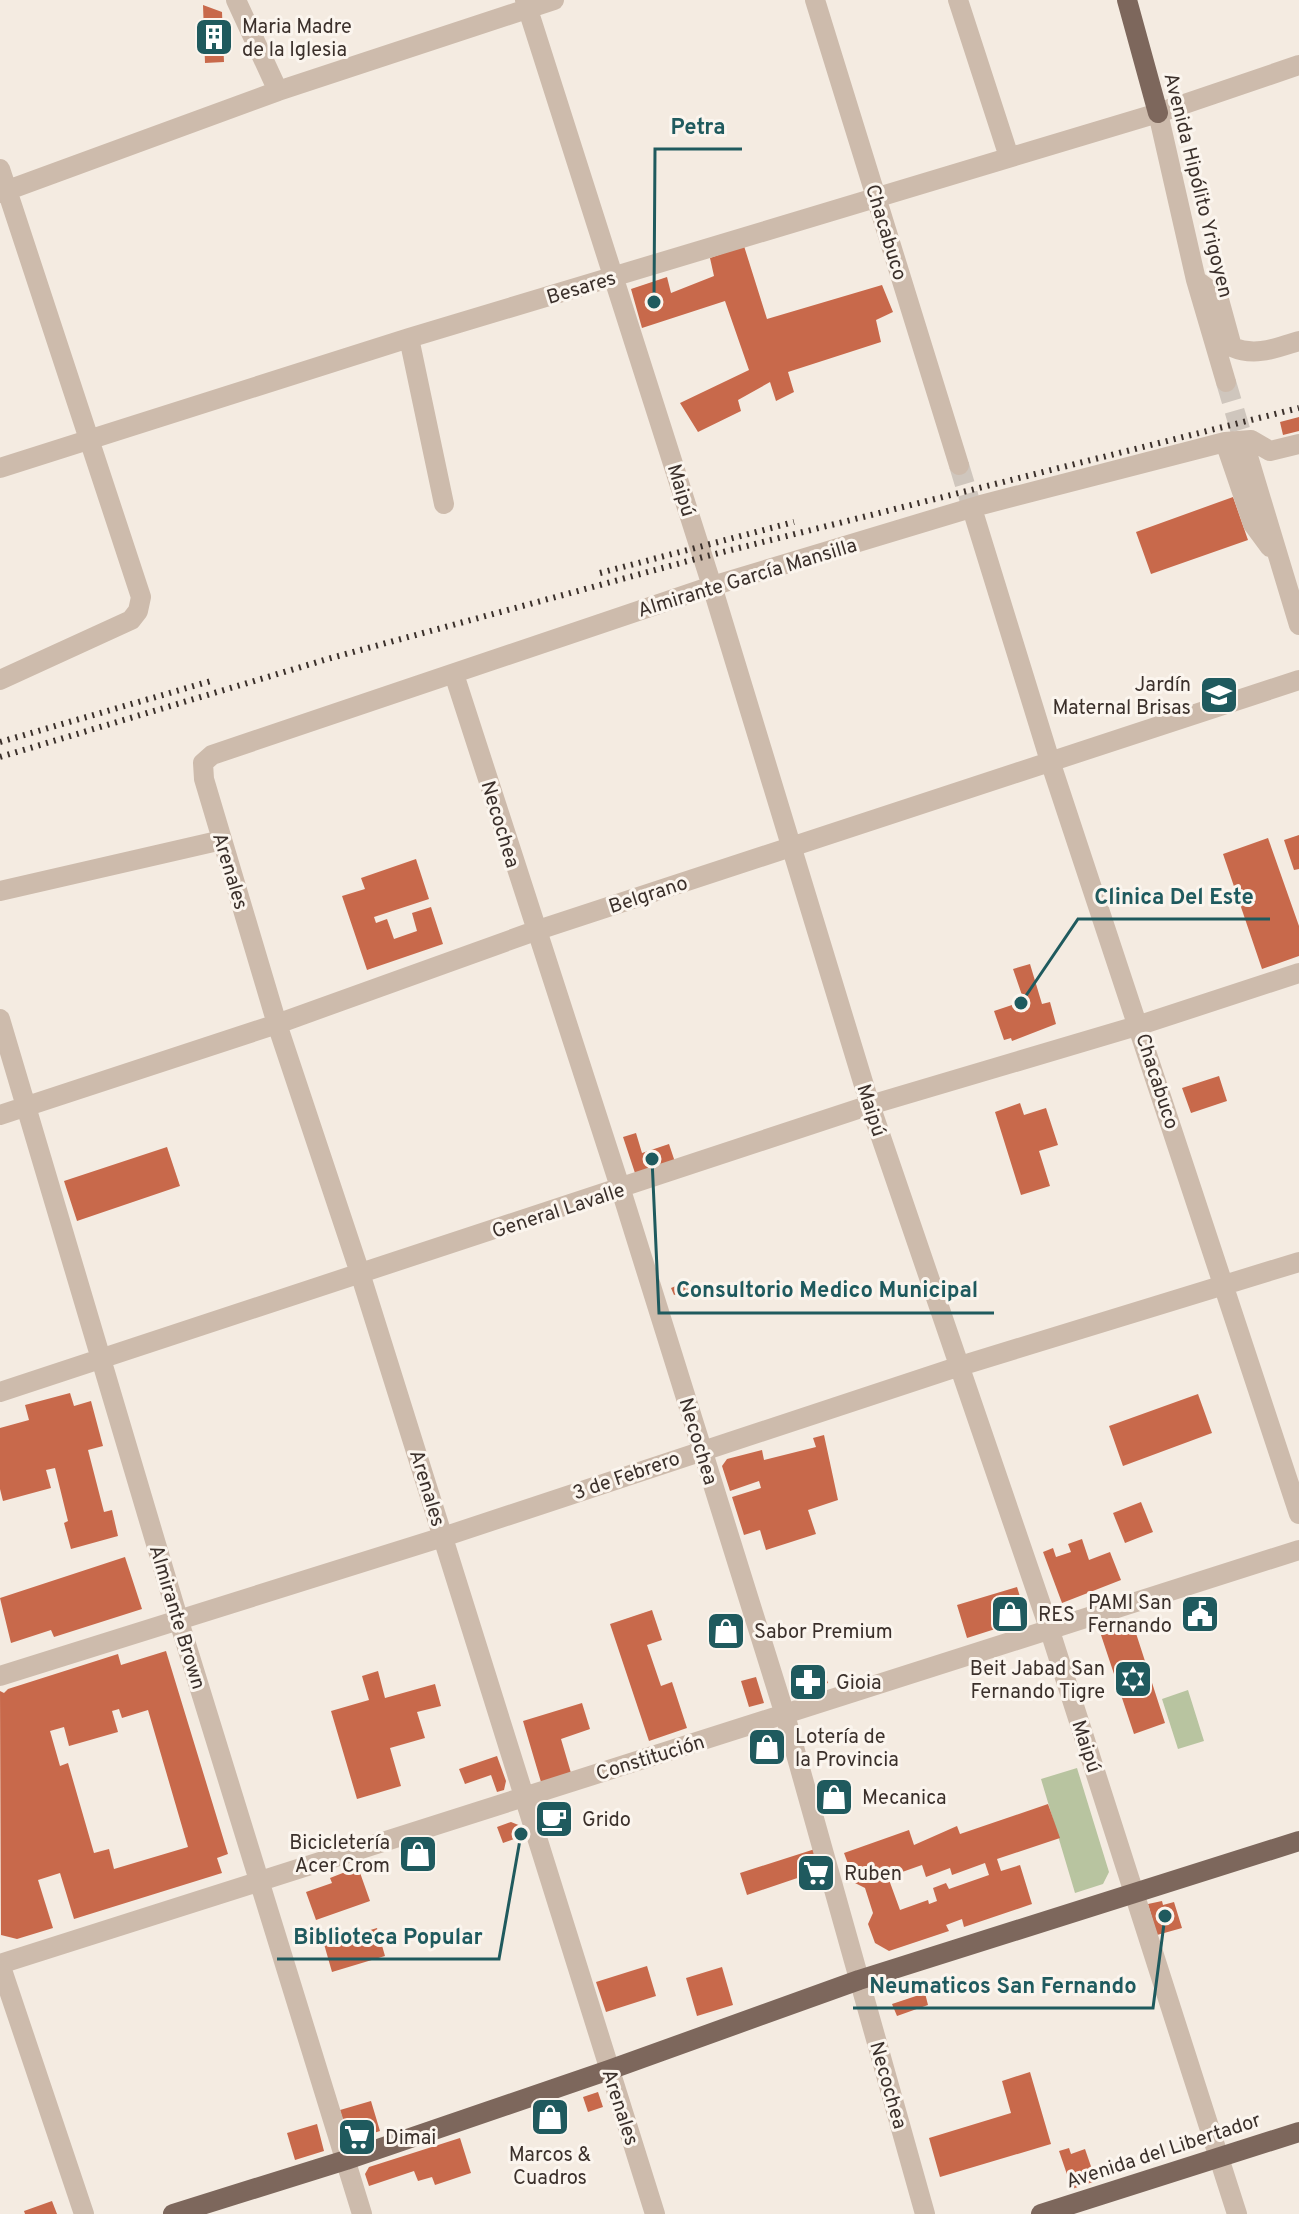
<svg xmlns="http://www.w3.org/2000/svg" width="1299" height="2214" viewBox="0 0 1299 2214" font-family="Overpass,sans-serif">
  <rect width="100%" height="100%" fill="#f4ebe1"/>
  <!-- green -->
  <path fill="#b8c4a0" d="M 1188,1690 L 1204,1741 L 1178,1749 L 1162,1699 Z
    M 1077,1768 L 1109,1872 L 1103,1884 L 1075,1893 L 1041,1779 Z"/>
  <!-- building -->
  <path fill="#c8694b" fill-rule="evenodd" d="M 203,5 L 222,12 L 224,62 L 205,63 Z
    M 744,246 L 767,319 L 882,285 L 893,312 L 876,320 L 881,342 L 788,372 L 794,392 L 776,401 L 770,382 L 738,400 L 741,411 L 698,432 L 680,403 L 749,370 L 725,301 L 642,328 L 631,289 L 667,277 L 671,293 L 714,276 L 710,258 Z
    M 1299,417 L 1299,431 L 1283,435 L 1280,422 Z
    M 1233,497 L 1248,540 L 1151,574 L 1136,532 Z
    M 1299,835 L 1299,869 L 1294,870 L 1284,840 Z
    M 1268,838 L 1299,926 L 1299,956 L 1262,969 L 1223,854 Z
    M 416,859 L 429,899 L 374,917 L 376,923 L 387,919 L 394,939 L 417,931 L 412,913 L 431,907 L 443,944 L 367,970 L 342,896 L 365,889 L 361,878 Z
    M 1030,964 L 1042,1004 L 1050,1002 L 1056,1024 L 1012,1041 L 1011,1038 L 1004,1040 L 994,1011 L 1024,1001 L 1013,969 Z
    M 1219,1076 L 1227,1101 L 1191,1113 L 1182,1088 Z
    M 1020,1103 L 1024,1115 L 1046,1108 L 1058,1145 L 1039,1151 L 1050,1186 L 1021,1195 L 995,1112 Z
    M 636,1133 L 642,1153 L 669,1144 L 676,1165 L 635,1173 L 623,1137 Z
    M 167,1147 L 180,1186 L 77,1221 L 64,1181 Z
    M 690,1280 L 693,1288 L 674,1295 L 671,1288 Z
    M 70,1393 L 74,1406 L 91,1401 L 103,1446 L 88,1450 L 104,1512 L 112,1510 L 118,1536 L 71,1549 L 64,1523 L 68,1521 L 55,1468 L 46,1470 L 51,1488 L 3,1501 L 0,1489 L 0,1428 L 29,1420 L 25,1405 Z
    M 1198,1394 L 1212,1433 L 1123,1466 L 1109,1426 Z
    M 824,1435 L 838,1500 L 808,1510 L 816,1534 L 766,1550 L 760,1530 L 744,1535 L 732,1497 L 761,1488 L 759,1481 L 730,1491 L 722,1466 L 727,1459 L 762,1450 L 764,1460 L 816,1447 L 813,1438 Z
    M 1141,1502 L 1153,1532 L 1125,1543 L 1113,1513 Z
    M 1082,1539 L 1089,1560 L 1110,1552 L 1121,1580 L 1062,1603 L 1043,1552 L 1053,1548 L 1056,1557 L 1071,1552 L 1068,1544 Z
    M 125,1557 L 142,1609 L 54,1637 L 51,1630 L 11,1643 L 0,1598 Z
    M 1017,1587 L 1027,1619 L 967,1638 L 957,1605 Z
    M 652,1610 L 662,1640 L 647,1645 L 661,1686 L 672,1682 L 687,1728 L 649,1741 L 610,1624 Z
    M 732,1620 L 737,1637 L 720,1642 L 714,1625 Z
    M 1133,1624 L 1165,1723 L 1134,1734 L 1101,1635 Z
    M 166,1651 L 228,1854 L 217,1858 L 222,1873 L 74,1919 L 60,1873 L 38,1880 L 53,1928 L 17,1939 L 1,1935 L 0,1691 L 4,1693 L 8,1689 L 118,1654 L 121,1665 ZM 119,1709 L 122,1718 L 148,1710 L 188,1847 L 114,1869 L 109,1849 L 94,1853 L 68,1763 L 60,1766 L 50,1731 L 64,1727 L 69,1746 L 118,1732 L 112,1711 Z
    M 823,1670 L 828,1683 L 793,1694 L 789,1680 Z
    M 378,1671 L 385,1698 L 435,1684 L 441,1706 L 417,1712 L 425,1738 L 390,1748 L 401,1786 L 357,1799 L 331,1711 L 369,1700 L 362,1676 Z
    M 756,1677 L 764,1703 L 749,1707 L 741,1681 Z
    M 582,1703 L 590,1729 L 561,1739 L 571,1773 L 541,1782 L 523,1721 Z
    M 770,1736 L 780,1751 L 760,1759 L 754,1742 Z
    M 497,1756 L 506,1781 L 504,1790 L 497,1792 L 491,1775 L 465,1784 L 459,1769 Z
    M 839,1783 L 845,1807 L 828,1811 L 823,1787 Z
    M 1048,1804 L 1060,1838 L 997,1859 L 1001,1871 L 1020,1865 L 1032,1904 L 964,1927 L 962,1919 L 946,1925 L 949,1931 L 889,1951 L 875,1943 L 868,1924 L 873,1913 L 865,1888 L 855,1883 L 844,1853 L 909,1830 L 914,1845 L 957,1826 L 960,1834 ZM 985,1863 L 989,1875 L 949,1889 L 946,1883 L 933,1888 L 937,1901 L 929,1904 L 928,1900 L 900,1910 L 888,1877 L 922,1865 L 926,1877 L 950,1868 L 952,1875 Z
    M 511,1822 L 521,1826 L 525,1835 L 503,1843 L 497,1827 Z
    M 815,1849 L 821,1870 L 747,1895 L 740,1873 Z
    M 358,1867 L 370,1901 L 316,1920 L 306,1892 L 332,1883 L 330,1878 Z
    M 1162,1901 L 1163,1905 L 1174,1902 L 1182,1928 L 1157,1935 L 1148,1904 Z
    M 377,1928 L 385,1956 L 332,1972 L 324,1944 Z
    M 647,1966 L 656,1996 L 606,2012 L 596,1982 Z
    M 722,1967 L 733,2005 L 697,2016 L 686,1978 Z
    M 925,1993 L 928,2005 L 897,2016 L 892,2004 Z
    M 1030,2072 L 1051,2144 L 940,2177 L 929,2138 L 1011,2113 L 1002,2081 Z
    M 598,2092 L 603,2107 L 588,2112 L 583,2097 Z
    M 371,2101 L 380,2131 L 349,2141 L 340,2110 Z
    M 564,2102 L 568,2115 L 553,2119 L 556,2131 L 545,2135 L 538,2110 Z
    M 317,2124 L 324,2151 L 295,2160 L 287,2133 Z
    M 460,2138 L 471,2173 L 435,2185 L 432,2177 L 418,2181 L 414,2171 L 369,2186 L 365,2174 L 369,2167 Z
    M 1069,2148 L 1071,2154 L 1085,2149 L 1096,2181 L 1072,2189 L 1059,2151 Z
    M 52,2201 L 57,2214 L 25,2214 L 24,2211 Z"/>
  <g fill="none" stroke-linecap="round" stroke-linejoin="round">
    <!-- minor-tunnel -->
    <path stroke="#cfc6bd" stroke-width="20" stroke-dasharray="20 10" stroke-linecap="butt" d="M 1226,382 L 1247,453
      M 959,465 L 975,518"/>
    <!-- minor -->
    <path stroke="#cdbbac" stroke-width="20" d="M 236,0 L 278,91
      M 525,0 L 712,586 L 870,1105 L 1050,1631 L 1237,2214
      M 815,0 L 959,465
      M 958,0 L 1009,157
      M 1158,113 L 1196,280 L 1226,382
      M 0,169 L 141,597 L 138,611 L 131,620 L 0,680
      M 0,193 L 278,91 L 554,0
      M 1196,280 L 1218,296 L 1232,347 C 1255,357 1276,348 1299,341
      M 409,338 L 444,504
      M 1225,442 L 1253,524 L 1270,547
      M 1247,453 L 1299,625
      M 0,468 L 409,338 L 1158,113 L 1299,65
      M 975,518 L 1050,761 L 1299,1514
      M 454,674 L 621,1190 L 785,1715 L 925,2214
      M 0,891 L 222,840
      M 0,1019 L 178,1618 L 362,2214
      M 0,1115 L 277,1024 L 535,931 L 1299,680
      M 0,1392 L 870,1105 L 1140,1025 L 1299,973
      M 0,1676 L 443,1537 L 957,1367 L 1299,1262
      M 84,2214 L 0,1964 L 1299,1550
      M 655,2214 L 360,1273 L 277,1024 L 204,779 L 203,763 L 212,755 L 712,586 L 981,505 L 1225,442 L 1251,440 L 1270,451 L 1299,444"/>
    <!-- major -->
    <path stroke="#7d675c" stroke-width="20" d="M 1127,0 L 1158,113
      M 173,2214 L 346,2160 L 609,2070 L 859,1980 L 1299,1841
      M 1041,2214 L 1299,2132"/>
    <!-- rail -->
    <path stroke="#3b302b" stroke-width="6" stroke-dasharray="2 6" stroke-linecap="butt" d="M 600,573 L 794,522
      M 0,742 L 211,681
      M 0,757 L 331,658 L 703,557 L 1299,408"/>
  </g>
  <!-- icons -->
  <defs>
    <g id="building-square" transform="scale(2)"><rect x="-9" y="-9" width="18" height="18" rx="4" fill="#1f5a5e" stroke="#fbf5ee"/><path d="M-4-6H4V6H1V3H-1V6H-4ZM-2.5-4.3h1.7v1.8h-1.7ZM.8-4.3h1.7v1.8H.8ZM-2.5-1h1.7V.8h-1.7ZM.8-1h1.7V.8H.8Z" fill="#fff"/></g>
    <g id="school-square" transform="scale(2)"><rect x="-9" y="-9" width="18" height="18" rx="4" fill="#1f5a5e" stroke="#fbf5ee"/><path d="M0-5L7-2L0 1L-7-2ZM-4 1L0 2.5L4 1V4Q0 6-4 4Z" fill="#fff"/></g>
    <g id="shop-square" transform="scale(2)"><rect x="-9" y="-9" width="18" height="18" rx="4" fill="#1f5a5e" stroke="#fbf5ee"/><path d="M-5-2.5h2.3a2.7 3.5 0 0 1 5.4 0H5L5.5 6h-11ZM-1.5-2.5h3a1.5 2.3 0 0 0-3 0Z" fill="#fff"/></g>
    <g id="civic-square" transform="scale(2)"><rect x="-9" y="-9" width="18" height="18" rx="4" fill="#1f5a5e" stroke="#fbf5ee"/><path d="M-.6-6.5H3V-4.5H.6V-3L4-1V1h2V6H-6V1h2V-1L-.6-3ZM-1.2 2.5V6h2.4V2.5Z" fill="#fff"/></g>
    <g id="synagogue-square" transform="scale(2)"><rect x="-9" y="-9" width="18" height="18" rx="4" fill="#1f5a5e" stroke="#fbf5ee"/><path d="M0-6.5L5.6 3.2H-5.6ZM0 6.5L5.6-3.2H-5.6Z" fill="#fff"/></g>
    <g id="pharmacy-square" transform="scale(2)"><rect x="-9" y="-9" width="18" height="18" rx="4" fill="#1f5a5e" stroke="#fbf5ee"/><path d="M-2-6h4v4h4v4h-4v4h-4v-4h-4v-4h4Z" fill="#fff"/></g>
    <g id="cafe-square" transform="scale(2)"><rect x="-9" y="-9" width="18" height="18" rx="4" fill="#1f5a5e" stroke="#fbf5ee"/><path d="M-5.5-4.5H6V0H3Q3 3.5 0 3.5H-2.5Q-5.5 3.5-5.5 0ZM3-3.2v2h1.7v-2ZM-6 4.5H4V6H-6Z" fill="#fff"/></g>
    <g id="supermarket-square" transform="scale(2)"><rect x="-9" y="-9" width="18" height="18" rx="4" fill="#1f5a5e" stroke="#fbf5ee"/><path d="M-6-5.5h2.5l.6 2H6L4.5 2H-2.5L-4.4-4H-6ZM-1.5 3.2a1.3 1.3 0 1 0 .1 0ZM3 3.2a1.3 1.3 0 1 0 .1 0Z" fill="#fff"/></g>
  </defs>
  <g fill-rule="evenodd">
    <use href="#building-square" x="214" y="37"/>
    <use href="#school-square" x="1219" y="695"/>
    <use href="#shop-square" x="1010" y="1614"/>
    <use href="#civic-square" x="1200" y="1614"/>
    <use href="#shop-square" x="726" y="1631"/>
    <use href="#synagogue-square" x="1133" y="1679"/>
    <use href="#pharmacy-square" x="808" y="1682"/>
    <use href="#shop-square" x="767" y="1747"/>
    <use href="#shop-square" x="834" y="1797"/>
    <use href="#cafe-square" x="554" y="1819"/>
    <use href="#shop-square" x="418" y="1854"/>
    <use href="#supermarket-square" x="816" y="1873"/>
    <use href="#shop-square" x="550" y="2117"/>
    <use href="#supermarket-square" x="357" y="2137"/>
  </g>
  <g text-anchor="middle" stroke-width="6" stroke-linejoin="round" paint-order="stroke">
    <!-- poi labels -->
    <g font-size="20" fill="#3b302b" stroke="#fbf5ee" text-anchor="start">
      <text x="242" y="33">Maria Madre<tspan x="242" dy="23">de la Iglesia</tspan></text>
      <text x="1191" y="691" text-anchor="end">Jardín<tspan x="1191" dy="23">Maternal Brisas</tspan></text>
      <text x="1172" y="1609" text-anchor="end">PAMI San<tspan x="1172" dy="23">Fernando</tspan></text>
      <text x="1038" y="1621">RES</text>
      <text x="754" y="1638">Sabor Premium</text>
      <text x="1105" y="1675" text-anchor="end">Beit Jabad San<tspan x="1105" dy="23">Fernando Tigre</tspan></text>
      <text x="836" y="1689">Gioia</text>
      <text x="795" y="1743">Lotería de<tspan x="795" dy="23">la Provincia</tspan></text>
      <text x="862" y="1804">Mecanica</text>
      <text x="582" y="1826">Grido</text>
      <text x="390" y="1849" text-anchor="end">Bicicletería<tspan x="390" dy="23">Acer Crom</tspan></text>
      <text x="844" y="1880">Ruben</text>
      <text x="385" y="2144">Dimai</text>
      <text x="550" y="2161" text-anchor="middle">Marcos &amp;<tspan x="550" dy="23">Cuadros</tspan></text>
    </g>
    <!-- street labels -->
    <g font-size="20" fill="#3b302b" stroke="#fbf5ee">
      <text transform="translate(1199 185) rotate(76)" y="7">Avenida Hipólito Yrigoyen</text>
      <text transform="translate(887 232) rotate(73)" y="7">Chacabuco</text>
      <text transform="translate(581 287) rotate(-17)" y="7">Besares</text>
      <text transform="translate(682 490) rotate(73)" y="7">Maipú</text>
      <text transform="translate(747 577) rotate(-17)" y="7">Almirante García Mansilla</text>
      <text transform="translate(501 824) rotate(73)" y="7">Necochea</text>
      <text transform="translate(231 871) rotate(73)" y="7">Arenales</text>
      <text transform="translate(648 894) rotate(-18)" y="7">Belgrano</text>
      <text transform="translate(1158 1081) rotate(72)" y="7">Chacabuco</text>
      <text transform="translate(872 1110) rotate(72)" y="7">Maipú</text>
      <text transform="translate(558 1210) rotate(-18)" y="7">General Lavalle</text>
      <text transform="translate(699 1441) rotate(73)" y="7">Necochea</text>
      <text transform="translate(626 1475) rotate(-19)" y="7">3 de Febrero</text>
      <text transform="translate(428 1488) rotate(73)" y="7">Arenales</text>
      <text transform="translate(178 1617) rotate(73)" y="7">Almirante Brown</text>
      <text transform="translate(1087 1746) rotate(72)" y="7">Maipú</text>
      <text transform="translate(650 1757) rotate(-17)" y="7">Constitución</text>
      <text transform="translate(889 2085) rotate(74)" y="7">Necochea</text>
      <text transform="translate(621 2107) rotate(72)" y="7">Arenales</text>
      <text transform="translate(1163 2150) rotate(-18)" y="7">Avenida del Libertador</text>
    </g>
  </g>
  <!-- callouts -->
  <path fill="none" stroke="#1f5a5e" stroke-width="3" d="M654 302L655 149H742M1021 1003L1078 919H1270M652 1159L659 1313H994M521 1834L499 1959H277M1165 1916L1153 2008H853"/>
  <g fill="#1f5a5e" stroke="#fbf5ee" stroke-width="3">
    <circle cx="654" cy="302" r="8"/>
    <circle cx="1021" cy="1003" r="8"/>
    <circle cx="652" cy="1159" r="8"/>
    <circle cx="521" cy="1834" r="8"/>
    <circle cx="1165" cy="1916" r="8"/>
  </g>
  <g font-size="22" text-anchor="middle" font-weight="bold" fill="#1f5a5e" stroke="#fbf5ee" stroke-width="6" stroke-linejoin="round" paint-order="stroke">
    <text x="698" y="134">Petra</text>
    <text x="1174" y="904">Clinica Del Este</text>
    <text x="827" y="1297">Consultorio Medico Municipal</text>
    <text x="388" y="1944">Biblioteca Popular</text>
    <text x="1003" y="1993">Neumaticos San Fernando</text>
  </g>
</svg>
